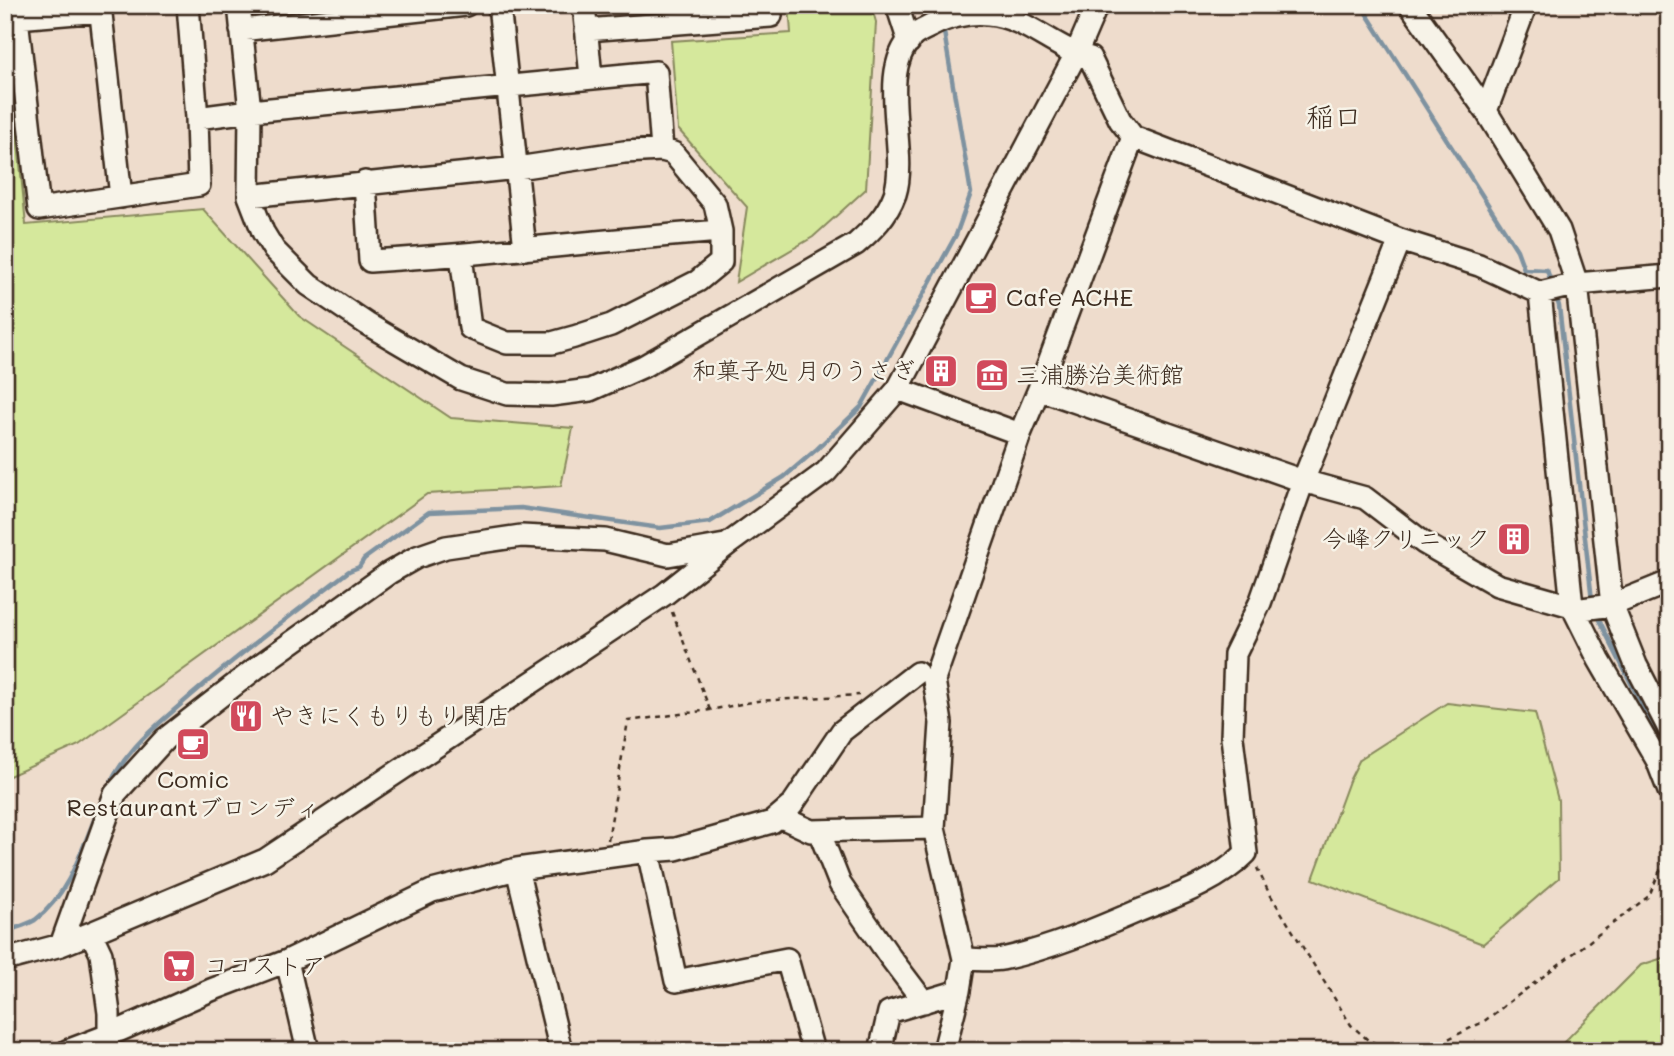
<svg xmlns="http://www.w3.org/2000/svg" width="1674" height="1056" viewBox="0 0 1674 1056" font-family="Mali,'Klee One',sans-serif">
  <rect width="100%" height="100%" fill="#eedccc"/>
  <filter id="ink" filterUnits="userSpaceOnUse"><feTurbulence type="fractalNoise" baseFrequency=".0143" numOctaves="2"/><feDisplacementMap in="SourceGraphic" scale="14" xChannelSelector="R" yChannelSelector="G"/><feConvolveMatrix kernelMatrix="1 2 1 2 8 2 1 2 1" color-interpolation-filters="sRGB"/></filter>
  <g filter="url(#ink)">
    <!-- green -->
    <path fill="#d5e89c" stroke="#88895d" stroke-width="2" d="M 789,5 L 871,5 L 876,22 L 866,189 L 813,237 L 736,282 L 747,207 L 678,129 L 671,41 L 791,33 Z
      M 5,11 L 26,225 L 203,209 L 299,316 L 451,418 L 573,428 L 561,486 L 427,494 L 79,745 L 5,778 Z
      M 1447,703 L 1535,713 L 1558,800 L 1559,878 L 1483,944 L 1313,879 L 1349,781 L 1360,759 Z
      M 1669,956 L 1669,1051 L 1555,1051 L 1641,965 Z"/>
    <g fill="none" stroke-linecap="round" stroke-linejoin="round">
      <!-- stream -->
      <path stroke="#7e92a0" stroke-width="4.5" d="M 1361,5 L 1517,250 L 1524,269 L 1547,270 L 1552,285
        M 1556,296 L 1559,306 L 1592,600
        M 1595,612 L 1669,758
        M 107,790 C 121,758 146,734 172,712 C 228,662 289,617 349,571 L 359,567 L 364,559 L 429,512 L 521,508 L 660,528 L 710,522 L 784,477 L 817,449 L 861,407 L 956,235 L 971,193 L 943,26
        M 5,932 C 15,928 27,925 35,920 C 73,892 85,838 103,798"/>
      <!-- minor casing -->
      <g stroke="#3b2a1e" stroke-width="26">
        <path id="minor" d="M 100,5 L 121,197
          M 239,5 L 250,111 L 249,196 L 263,232 L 274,250 L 309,285 L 367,324 L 461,379 L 507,394 L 551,395 L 590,390 L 644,366 L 856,244 C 873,229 887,216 895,194 C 909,150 876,73 912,37 C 917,32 925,29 931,26 C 947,17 969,12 988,14 C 1026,17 1054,49 1090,58 L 1120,120 L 1133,137 L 1400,240 L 1479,265 L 1540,293 L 1577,284 L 1669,276
          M 499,5 L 525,249
          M 584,5 L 591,77
          M 897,5 L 909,42
          M 1410,5 L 1486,111 L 1559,230 L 1577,284 L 1612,605 L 1636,665 L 1669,729
          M 100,11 L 17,18 L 39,209 L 199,185 L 197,118 L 188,5
          M 241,30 L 466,5
          M 586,30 L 771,16 L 770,5
          M 1486,111 L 1526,5
          M 197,118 L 250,111 L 656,72 L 662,150
          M 365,182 L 370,261 C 487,254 604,240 721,231
          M 249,196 L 517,168 L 624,152 L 662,150 L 673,153 L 715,204 L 721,231 L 721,262 L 698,281 L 611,325 L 574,337 L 552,343 L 507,343 L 470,328 L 461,255
          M 1540,293 L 1572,606 L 1599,660 L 1657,760 L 1669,791
          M 898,389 L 1020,434
          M 1039,389 L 1303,481 L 1365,498 L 1424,543 L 1497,585 L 1582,609 L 1612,605 L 1669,582
          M 779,816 L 811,831 L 934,828
          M 819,831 L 840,884 L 890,957 L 924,1002
          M 648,851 L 676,981 L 787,959 L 813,1051
          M 517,869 L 561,1051
          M 91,933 L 101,954 L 109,1013 L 109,1035
          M 61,945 L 115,794 L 165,739 L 260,665 L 389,573 L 417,557 L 446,547 L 521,536 L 605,540 L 668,555 L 725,545
          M 964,959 C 976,959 990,961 1002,959 C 1049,949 1094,930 1138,911 C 1176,896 1216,883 1246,853 L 1232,737 L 1235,654 L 1260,603 L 1303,481 L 1400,240
          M 5,960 L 61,945 L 91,933 L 265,860 L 665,594 L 728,544 L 826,472 L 898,389 L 1076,54 L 1097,5
          M 287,961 L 308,1051
          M 67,1051 L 109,1035 L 211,990 L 287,961 L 432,891 L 517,869 L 648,851 L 676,849 L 772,822 L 792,805 L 842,731 L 917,673
          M 880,1051 L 889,1012 L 959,991 L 964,959 L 934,828 L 941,723 L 934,680 L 1020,434 L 1039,389 L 1133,137
          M 944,1051 L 959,991"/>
      </g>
      <!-- path -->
      <path stroke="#3b2a1e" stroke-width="2.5" stroke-dasharray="5 5" stroke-linecap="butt" d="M 672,612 L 710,710
        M 608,840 L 628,721 L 710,710 L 757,701 L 859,695
        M 1257,868 L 1268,891 L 1351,1025 L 1368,1040 L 1386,1048 L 1414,1048 L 1438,1044 L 1483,1022 L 1649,896 L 1669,849"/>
      <!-- minor -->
      <use href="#minor" stroke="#f7f3e8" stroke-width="21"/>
    </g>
  </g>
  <!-- icons -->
  <defs>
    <g id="cafe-square" transform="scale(1.75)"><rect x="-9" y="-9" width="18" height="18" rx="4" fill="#d1495b" stroke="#f7f3e8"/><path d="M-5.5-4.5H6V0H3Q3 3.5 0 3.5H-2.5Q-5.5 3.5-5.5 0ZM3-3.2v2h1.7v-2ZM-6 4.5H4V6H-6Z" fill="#fff"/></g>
    <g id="building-square" transform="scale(1.75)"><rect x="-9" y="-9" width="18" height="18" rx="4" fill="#d1495b" stroke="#f7f3e8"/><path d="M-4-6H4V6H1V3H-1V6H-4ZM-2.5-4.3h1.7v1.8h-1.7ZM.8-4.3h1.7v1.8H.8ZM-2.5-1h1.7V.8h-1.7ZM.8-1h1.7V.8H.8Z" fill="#fff"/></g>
    <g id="museum-square" transform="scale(1.75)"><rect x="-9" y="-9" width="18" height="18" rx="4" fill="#d1495b" stroke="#f7f3e8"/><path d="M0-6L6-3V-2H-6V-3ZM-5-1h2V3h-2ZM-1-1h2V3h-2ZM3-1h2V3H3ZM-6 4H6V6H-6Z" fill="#fff"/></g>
    <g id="restaurant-square" transform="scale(1.75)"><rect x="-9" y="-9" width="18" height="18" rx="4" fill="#d1495b" stroke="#f7f3e8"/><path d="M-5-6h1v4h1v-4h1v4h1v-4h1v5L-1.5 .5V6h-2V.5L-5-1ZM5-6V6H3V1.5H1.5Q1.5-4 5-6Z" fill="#fff"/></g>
    <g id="supermarket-square" transform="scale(1.75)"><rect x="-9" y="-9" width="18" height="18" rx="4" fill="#d1495b" stroke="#f7f3e8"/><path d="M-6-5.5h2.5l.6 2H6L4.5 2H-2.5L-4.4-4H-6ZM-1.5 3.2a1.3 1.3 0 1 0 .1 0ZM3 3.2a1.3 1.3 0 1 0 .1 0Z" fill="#fff"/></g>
  </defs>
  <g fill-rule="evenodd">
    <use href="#cafe-square" x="981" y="298"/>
    <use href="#building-square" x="941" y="371"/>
    <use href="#museum-square" x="992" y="375"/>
    <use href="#building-square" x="1514" y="539"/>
    <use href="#restaurant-square" x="246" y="716"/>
    <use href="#cafe-square" x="193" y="744"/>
    <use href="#supermarket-square" x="179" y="966"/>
  </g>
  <g text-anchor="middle" stroke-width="5" stroke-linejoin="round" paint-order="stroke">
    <!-- poi labels -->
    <g font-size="24" fill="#3b2a1e" stroke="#f7f3e8" text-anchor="start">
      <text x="1006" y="306">Cafe ACHE</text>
      <text x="916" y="379" text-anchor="end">和菓子処 月のうさぎ</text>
      <text x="1016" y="383">三浦勝治美術館</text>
      <text x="1490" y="547" text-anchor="end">今峰クリニック</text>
      <text x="270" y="724">やきにくもりもり関店</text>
      <text x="193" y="788" text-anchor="middle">Comic<tspan x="193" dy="28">Restaurantブロンディ</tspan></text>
      <text x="204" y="974">ココストア</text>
    </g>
    <!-- quarter labels -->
    <g font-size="28" fill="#3b2a1e" stroke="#f7f3e8">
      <text x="1334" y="127">稲口</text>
    </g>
  </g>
  <!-- margin -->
  <rect width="1674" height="1056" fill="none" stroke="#f7f3e8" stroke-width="28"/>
  <rect x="14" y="14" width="1646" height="1028" fill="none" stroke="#3b2a1e" stroke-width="2.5" filter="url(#ink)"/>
</svg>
